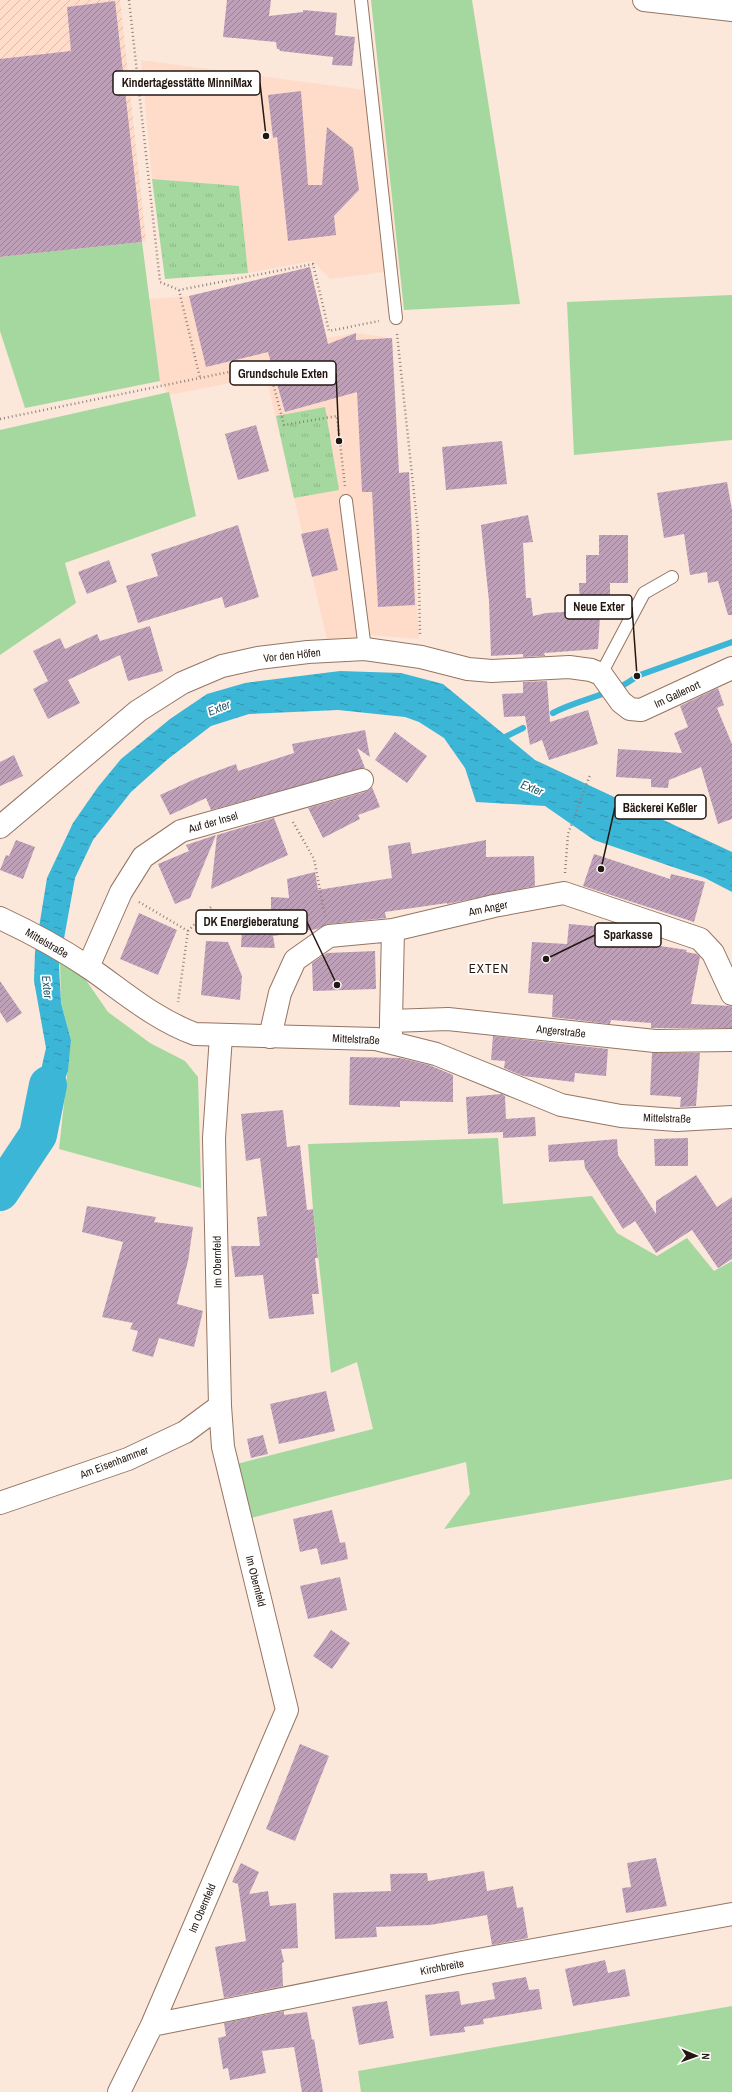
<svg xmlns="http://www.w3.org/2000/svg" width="732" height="2092" viewBox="0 0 732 2092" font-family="'Archivo Narrow',sans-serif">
  <defs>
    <pattern id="industrial-furrows" width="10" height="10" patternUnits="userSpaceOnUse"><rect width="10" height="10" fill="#fedcc9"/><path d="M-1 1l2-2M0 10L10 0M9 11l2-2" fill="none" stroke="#d9bcac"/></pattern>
    <pattern id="park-tufts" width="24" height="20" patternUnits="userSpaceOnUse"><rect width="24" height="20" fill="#a4d89e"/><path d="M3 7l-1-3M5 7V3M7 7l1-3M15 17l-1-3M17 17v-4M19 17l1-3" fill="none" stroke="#8db987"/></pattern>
    <pattern id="water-ripples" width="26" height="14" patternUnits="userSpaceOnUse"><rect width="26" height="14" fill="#3cb6d7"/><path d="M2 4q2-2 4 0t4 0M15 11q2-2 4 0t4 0" fill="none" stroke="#3293ad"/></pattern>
    <pattern id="building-hatch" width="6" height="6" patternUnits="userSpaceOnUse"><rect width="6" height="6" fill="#bea1b9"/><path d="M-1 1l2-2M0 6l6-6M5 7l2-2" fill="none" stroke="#9a8295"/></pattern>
  </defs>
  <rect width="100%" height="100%" fill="#fce7db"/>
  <!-- industrial -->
  <path fill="url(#industrial-furrows)" d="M 0,0 L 120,0 L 146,241 L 0,257 Z"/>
  <!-- built -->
  <path fill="#fedcc9" d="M 141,60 L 380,92 L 399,270 L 330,279 L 313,261 L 248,273 L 239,186 L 152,179 Z
    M 310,267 L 327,338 L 356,333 L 392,338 L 399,472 L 409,472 L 419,639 L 371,635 L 327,640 L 266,376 L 169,395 L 160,381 L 149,299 L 189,296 Z"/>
  <!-- grass -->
  <path fill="#a4d89e" d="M 371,0 L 472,0 L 520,304 L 404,310 Z
    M 142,242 L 160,381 L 25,408 L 0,331 L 0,257 Z
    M 732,295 L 732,440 L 574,455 L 567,302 Z
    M 169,392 L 196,516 L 65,563 L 76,603 L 0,655 L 0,430 Z
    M 60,962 L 81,973 L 108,1012 L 150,1043 L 185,1061 L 198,1077 L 201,1188 L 59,1149 L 71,1040 L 61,1003 Z
    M 498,1138 L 503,1204 L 592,1196 L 617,1233 L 657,1256 L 687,1238 L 714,1271 L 732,1261 L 732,1479 L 444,1529 L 470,1494 L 466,1462 L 247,1519 L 233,1465 L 373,1429 L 357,1362 L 331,1373 L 313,1209 L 308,1144 Z
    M 732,2006 L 732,2092 L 361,2092 L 358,2071 Z"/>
  <!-- park -->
  <path fill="url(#park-tufts)" d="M 152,179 L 239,186 L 248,273 L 165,279 Z
    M 325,407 L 339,490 L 294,498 L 276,416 Z"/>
  <!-- water -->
  <path fill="url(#water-ripples)" d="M 340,671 L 401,673 L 443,684 L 535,760 L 732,852 L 732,892 L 705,878 L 594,840 L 545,806 L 476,802 L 465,768 L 444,738 L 419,722 L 405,717 L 338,710 L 249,714 L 211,726 L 168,759 L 131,792 L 93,840 L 75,878 L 59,966 L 61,1003 L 71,1040 L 68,1071 L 56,1104 L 38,1135 L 33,1105 L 46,1048 L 34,981 L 35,952 L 47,878 L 73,823 L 98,787 L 121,759 L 170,719 L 207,694 L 245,683 Z"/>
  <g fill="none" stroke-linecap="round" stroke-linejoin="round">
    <!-- stream -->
    <path stroke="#3cb6d7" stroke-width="6" d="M 553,713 C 579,699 614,695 637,676 L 732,642
      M 501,739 L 523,728"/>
    <!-- river -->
    <path stroke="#3cb6d7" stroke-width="38" d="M 0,1192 L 38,1135 L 48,1085"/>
  </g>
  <!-- building -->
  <path fill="url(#building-hatch)" d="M 227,0 L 271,0 L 269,16 L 303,12 L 303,10 L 337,13 L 335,35 L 355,37 L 352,66 L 332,65 L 333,57 L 280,51 L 279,49 L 277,49 L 276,42 L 223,37 Z
    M 115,1 L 142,242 L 0,257 L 0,59 L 71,51 L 67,7 Z
    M 301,91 L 308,185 L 322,185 L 327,127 L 353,148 L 359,190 L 334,216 L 336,235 L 288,241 L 277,137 L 273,138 L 268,95 Z
    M 310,267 L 328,344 L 356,333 L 356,340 L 392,338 L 399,473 L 409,472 L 415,605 L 378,607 L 372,492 L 362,492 L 357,392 L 285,412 L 268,352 L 206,367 L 189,296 Z
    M 256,425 L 269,471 L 238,480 L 225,434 Z
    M 502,441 L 507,484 L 446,490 L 442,447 Z
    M 727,482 L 732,510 L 732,615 L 728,615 L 718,581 L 708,583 L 707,572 L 690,575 L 684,534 L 664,538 L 657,493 Z
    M 528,515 L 533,542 L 523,543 L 526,598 L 531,598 L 533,616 L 546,613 L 580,611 L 579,583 L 586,583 L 586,555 L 599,555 L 599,535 L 628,535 L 628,583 L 610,583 L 610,600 L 601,600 L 598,649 L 544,653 L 545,656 L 523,657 L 523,654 L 491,656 L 489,601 L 481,525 Z
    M 238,525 L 259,597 L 225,608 L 222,597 L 138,623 L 126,586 L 158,576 L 151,554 Z
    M 328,528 L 338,570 L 312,577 L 301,534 Z
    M 109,560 L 117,582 L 87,594 L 78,572 Z
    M 150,626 L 163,671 L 128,681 L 120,655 L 68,680 L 80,703 L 48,719 L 33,689 L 48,681 L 33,651 L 60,638 L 65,649 L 97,634 L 100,641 Z
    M 547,681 L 550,722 L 588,710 L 598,744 L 549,760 L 542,740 L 530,745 L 525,716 L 504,717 L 502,694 L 523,693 L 523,682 Z
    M 718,688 L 724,705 L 717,708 L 732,744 L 732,819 L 718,824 L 701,767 L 669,780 L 668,788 L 651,787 L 651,779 L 616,777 L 618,749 L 682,753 L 674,733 L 688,727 L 680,706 Z
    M 365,730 L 370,757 L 357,748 L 365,768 L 211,810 L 206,798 L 170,815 L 160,795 L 195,779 L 236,764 L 238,771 L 294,753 L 292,744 Z
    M 395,732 L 427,756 L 407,783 L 375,760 Z
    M 14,755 L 23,776 L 0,786 L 0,762 Z
    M 372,787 L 380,807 L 358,815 L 360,819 L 323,838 L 308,808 L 365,792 Z
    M 274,818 L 288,855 L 211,889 L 217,835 Z
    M 216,835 L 190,898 L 175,904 L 158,864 L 189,851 L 186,845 Z
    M 16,840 L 35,847 L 23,879 L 0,870 L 6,855 L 9,856 Z
    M 486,840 L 486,857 L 534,856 L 535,886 L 447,904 L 447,903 L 385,912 L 386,918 L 328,924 L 317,929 L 273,936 L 275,948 L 241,947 L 243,910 L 271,912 L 271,897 L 289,898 L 287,879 L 315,872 L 318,890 L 392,878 L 388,846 L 410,842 L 412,854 Z
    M 594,854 L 670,879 L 671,874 L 705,882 L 694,922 L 583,886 Z
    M 139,913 L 177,930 L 158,975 L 120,959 Z
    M 569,924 L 614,928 L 613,939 L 687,950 L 686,952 L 697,954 L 700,957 L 691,1004 L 732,1006 L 732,1028 L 651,1028 L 651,1023 L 611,1020 L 610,1024 L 552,1017 L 553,995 L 528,993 L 532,942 L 567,944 Z
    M 206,941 L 228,942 L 242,976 L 240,1000 L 201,995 Z
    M 375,951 L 376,989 L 313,991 L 312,963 L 327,953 Z
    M 0,981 L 22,1013 L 7,1023 L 0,1012 Z
    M 493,1036 L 608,1049 L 606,1076 L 575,1073 L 574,1082 L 523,1076 L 504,1068 L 505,1061 L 491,1060 Z
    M 652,1053 L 700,1053 L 696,1106 L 680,1107 L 681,1097 L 650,1095 Z
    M 350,1057 L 400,1058 L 429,1065 L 453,1075 L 453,1102 L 400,1101 L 400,1107 L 349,1105 Z
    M 502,1094 L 505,1096 L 506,1119 L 535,1117 L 536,1136 L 503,1138 L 503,1132 L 468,1134 L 466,1097 Z
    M 283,1110 L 287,1147 L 300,1145 L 307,1210 L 313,1209 L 318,1258 L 315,1258 L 319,1294 L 312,1294 L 314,1314 L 269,1319 L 263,1275 L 235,1277 L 231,1246 L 260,1246 L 257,1217 L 267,1216 L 260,1158 L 246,1161 L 241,1114 Z
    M 688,1138 L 688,1166 L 655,1166 L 654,1139 Z
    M 617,1139 L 618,1155 L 656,1214 L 656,1201 L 696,1175 L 717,1207 L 732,1197 L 732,1259 L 718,1268 L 692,1230 L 656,1253 L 635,1221 L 623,1229 L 585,1168 L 584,1160 L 549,1162 L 548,1145 Z
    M 87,1206 L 156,1217 L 154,1222 L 193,1227 L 188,1261 L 177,1304 L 203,1311 L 194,1347 L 159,1338 L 153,1357 L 132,1351 L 138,1331 L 130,1329 L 133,1323 L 102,1317 L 123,1242 L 82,1232 Z
    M 326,1391 L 335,1431 L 279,1444 L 270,1404 Z
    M 263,1435 L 268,1454 L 251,1458 L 247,1439 Z
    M 332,1510 L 340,1543 L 345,1542 L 348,1559 L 321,1565 L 317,1548 L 300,1552 L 293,1519 Z
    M 340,1577 L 347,1610 L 308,1619 L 300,1586 Z
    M 331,1630 L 350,1643 L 332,1669 L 313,1656 Z
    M 300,1744 L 329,1756 L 295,1841 L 266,1829 Z
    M 656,1858 L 667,1906 L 626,1913 L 622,1888 L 631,1887 L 627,1863 Z
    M 241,1863 L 259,1872 L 249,1894 L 268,1891 L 270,1906 L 296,1903 L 298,1948 L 281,1949 L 284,1962 L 282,1963 L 283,1986 L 224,1998 L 215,1947 L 246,1941 L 238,1884 L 232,1882 Z
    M 484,1871 L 487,1891 L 513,1886 L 517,1908 L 523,1907 L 528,1938 L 492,1945 L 487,1915 L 430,1925 L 376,1927 L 377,1937 L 335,1939 L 333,1893 L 391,1891 L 390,1874 L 427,1873 L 428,1881 Z
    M 605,1960 L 608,1973 L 625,1969 L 630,1996 L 573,2006 L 565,1969 Z
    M 526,1977 L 529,1990 L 539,1989 L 542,2009 L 483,2019 L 484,2024 L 464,2027 L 465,2032 L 430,2036 L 425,1995 L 459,1991 L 461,2005 L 495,1999 L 492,1983 Z
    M 387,2001 L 394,2038 L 359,2045 L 352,2007 Z
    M 284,2011 L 284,2015 L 307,2012 L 312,2040 L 314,2039 L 323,2092 L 302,2092 L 294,2047 L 262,2051 L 266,2073 L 230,2080 L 228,2068 L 223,2069 L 218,2038 L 226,2036 L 224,2023 Z"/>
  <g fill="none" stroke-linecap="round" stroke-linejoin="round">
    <!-- service casing -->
    <g stroke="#947563" stroke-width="14">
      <path id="service" d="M 361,0 L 396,318
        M 346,501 L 365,649
        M 601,674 L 644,593 L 672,577"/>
    </g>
    <!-- minor casing -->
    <g stroke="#947563" stroke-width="24">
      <path id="minor" d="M 644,0 L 732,10
        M 0,827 L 138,711 L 182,683 L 222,666 L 258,658 L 308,652 L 365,649 L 421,657 L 468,669 L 492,671 L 569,667 L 591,670 L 601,674 L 621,702 L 630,709 L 641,710 L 732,668
        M 88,967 L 121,892 L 143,857 L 181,831 L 362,780
        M 391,1021 L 393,930
        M 270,1037 L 280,993 L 295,960 L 329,936 L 393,930 L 494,906 L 564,893 L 700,939 L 713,953 L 732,994
        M 391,1042 L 391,1021 L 448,1019 L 655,1041 L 732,1040
        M 0,1503 L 128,1459 L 185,1432 L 220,1406
        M 152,2025 L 462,1963 L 732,1914
        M 119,2092 L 152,2025 L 287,1710 L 223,1447 L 220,1406 L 214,1138 L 221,1036"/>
    </g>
    <!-- secondary casing -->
    <g stroke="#947563" stroke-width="24">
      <path id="secondary" d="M 0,918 C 30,932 60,948 88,967 C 123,991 154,1019 195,1034 L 376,1039 L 436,1054 L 561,1105 L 621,1116 L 677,1120 L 732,1117"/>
    </g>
    <!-- path -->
    <path stroke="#928178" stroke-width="2.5" stroke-dasharray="1 3" stroke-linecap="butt" d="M 129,0 L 160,282 L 179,290 L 313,264 L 329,331 L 379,321
      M 179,290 L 200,378
      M 397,334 L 418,531 L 420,636
      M 0,419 L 268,364 L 284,425 L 337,416 L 345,486
      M 293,822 L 314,859 L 325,916
      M 565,873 L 568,834 L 590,775
      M 139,902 L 188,931 L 178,1002
      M 188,931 L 212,906"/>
    <!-- service -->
    <use href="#service" stroke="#fff" stroke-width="12"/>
    <!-- minor -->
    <use href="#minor" stroke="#fff" stroke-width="22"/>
    <!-- secondary -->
    <use href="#secondary" stroke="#fff" stroke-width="22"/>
  </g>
  <g text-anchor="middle" stroke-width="3.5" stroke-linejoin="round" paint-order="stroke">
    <!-- street labels -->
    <g font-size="11" fill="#231710" stroke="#fff">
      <text transform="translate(292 655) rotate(-6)" y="4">Vor den Höfen</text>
      <text transform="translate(677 694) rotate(-25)" y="4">Im Gallenort</text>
      <text transform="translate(213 822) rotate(-16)" y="4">Auf der Insel</text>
      <text transform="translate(488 908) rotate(-12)" y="4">Am Anger</text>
      <text transform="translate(47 943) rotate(30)" y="4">Mittelstraße</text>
      <text transform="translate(561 1031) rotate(6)" y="4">Angerstraße</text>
      <text transform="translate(356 1039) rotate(3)" y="4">Mittelstraße</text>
      <text transform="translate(667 1118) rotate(2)" y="4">Mittelstraße</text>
      <text transform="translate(217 1262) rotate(-91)" y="4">Im Obernfeld</text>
      <text transform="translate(114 1462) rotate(-21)" y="4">Am Eisenhammer</text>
      <text transform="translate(256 1581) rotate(76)" y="4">Im Obernfeld</text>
      <text transform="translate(202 1908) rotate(-67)" y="4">Im Obernfeld</text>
      <text transform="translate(442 1967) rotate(-11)" y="4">Kirchbreite</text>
    </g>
    <!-- water labels -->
    <g font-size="12" font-style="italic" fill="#2c5d6c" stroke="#fff">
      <text transform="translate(219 708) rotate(-22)" y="4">Exter</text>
      <text transform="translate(532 788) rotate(22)" y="4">Exter</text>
      <text transform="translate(47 987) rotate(83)" y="4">Exter</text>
    </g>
    <!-- quarter labels -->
    <g font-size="13" letter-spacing="1" fill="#231710" stroke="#fff">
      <text x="489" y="973">EXTEN</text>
    </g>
  </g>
  <!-- callouts -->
  <path fill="none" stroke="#231710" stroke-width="1.5" d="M266 136L260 83M339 441L336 373M637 676L632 607M601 869L615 807M337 985L307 922M546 959L595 935"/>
  <g fill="#231710" stroke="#fff" stroke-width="1.5">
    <circle cx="266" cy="136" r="4"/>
    <circle cx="339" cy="441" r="4"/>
    <circle cx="637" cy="676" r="4"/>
    <circle cx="601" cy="869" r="4"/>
    <circle cx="337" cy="985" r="4"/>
    <circle cx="546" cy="959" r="4"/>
  </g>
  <g fill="#fff" stroke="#231710" stroke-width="1.5">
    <rect x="113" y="71" width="147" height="24" rx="4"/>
    <rect x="230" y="361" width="106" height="24" rx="4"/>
    <rect x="565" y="595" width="67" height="24" rx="4"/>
    <rect x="615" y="795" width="91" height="24" rx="4"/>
    <rect x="196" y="910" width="111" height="24" rx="4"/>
    <rect x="595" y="923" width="66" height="24" rx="4"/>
  </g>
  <g font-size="12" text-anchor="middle" font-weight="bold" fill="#231710">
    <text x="187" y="87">Kindertagesstätte MinniMax</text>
    <text x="283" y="378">Grundschule Exten</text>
    <text x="599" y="611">Neue Exter</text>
    <text x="660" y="812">Bäckerei Keßler</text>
    <text x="251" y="926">DK Energieberatung</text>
    <text x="628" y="939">Sparkasse</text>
  </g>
  <!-- north arrow -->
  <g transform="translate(696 2056) rotate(92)" stroke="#ffffff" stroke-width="3" paint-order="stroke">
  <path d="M0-3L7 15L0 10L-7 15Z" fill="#231710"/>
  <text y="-6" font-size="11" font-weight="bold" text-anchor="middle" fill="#231710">N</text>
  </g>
</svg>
